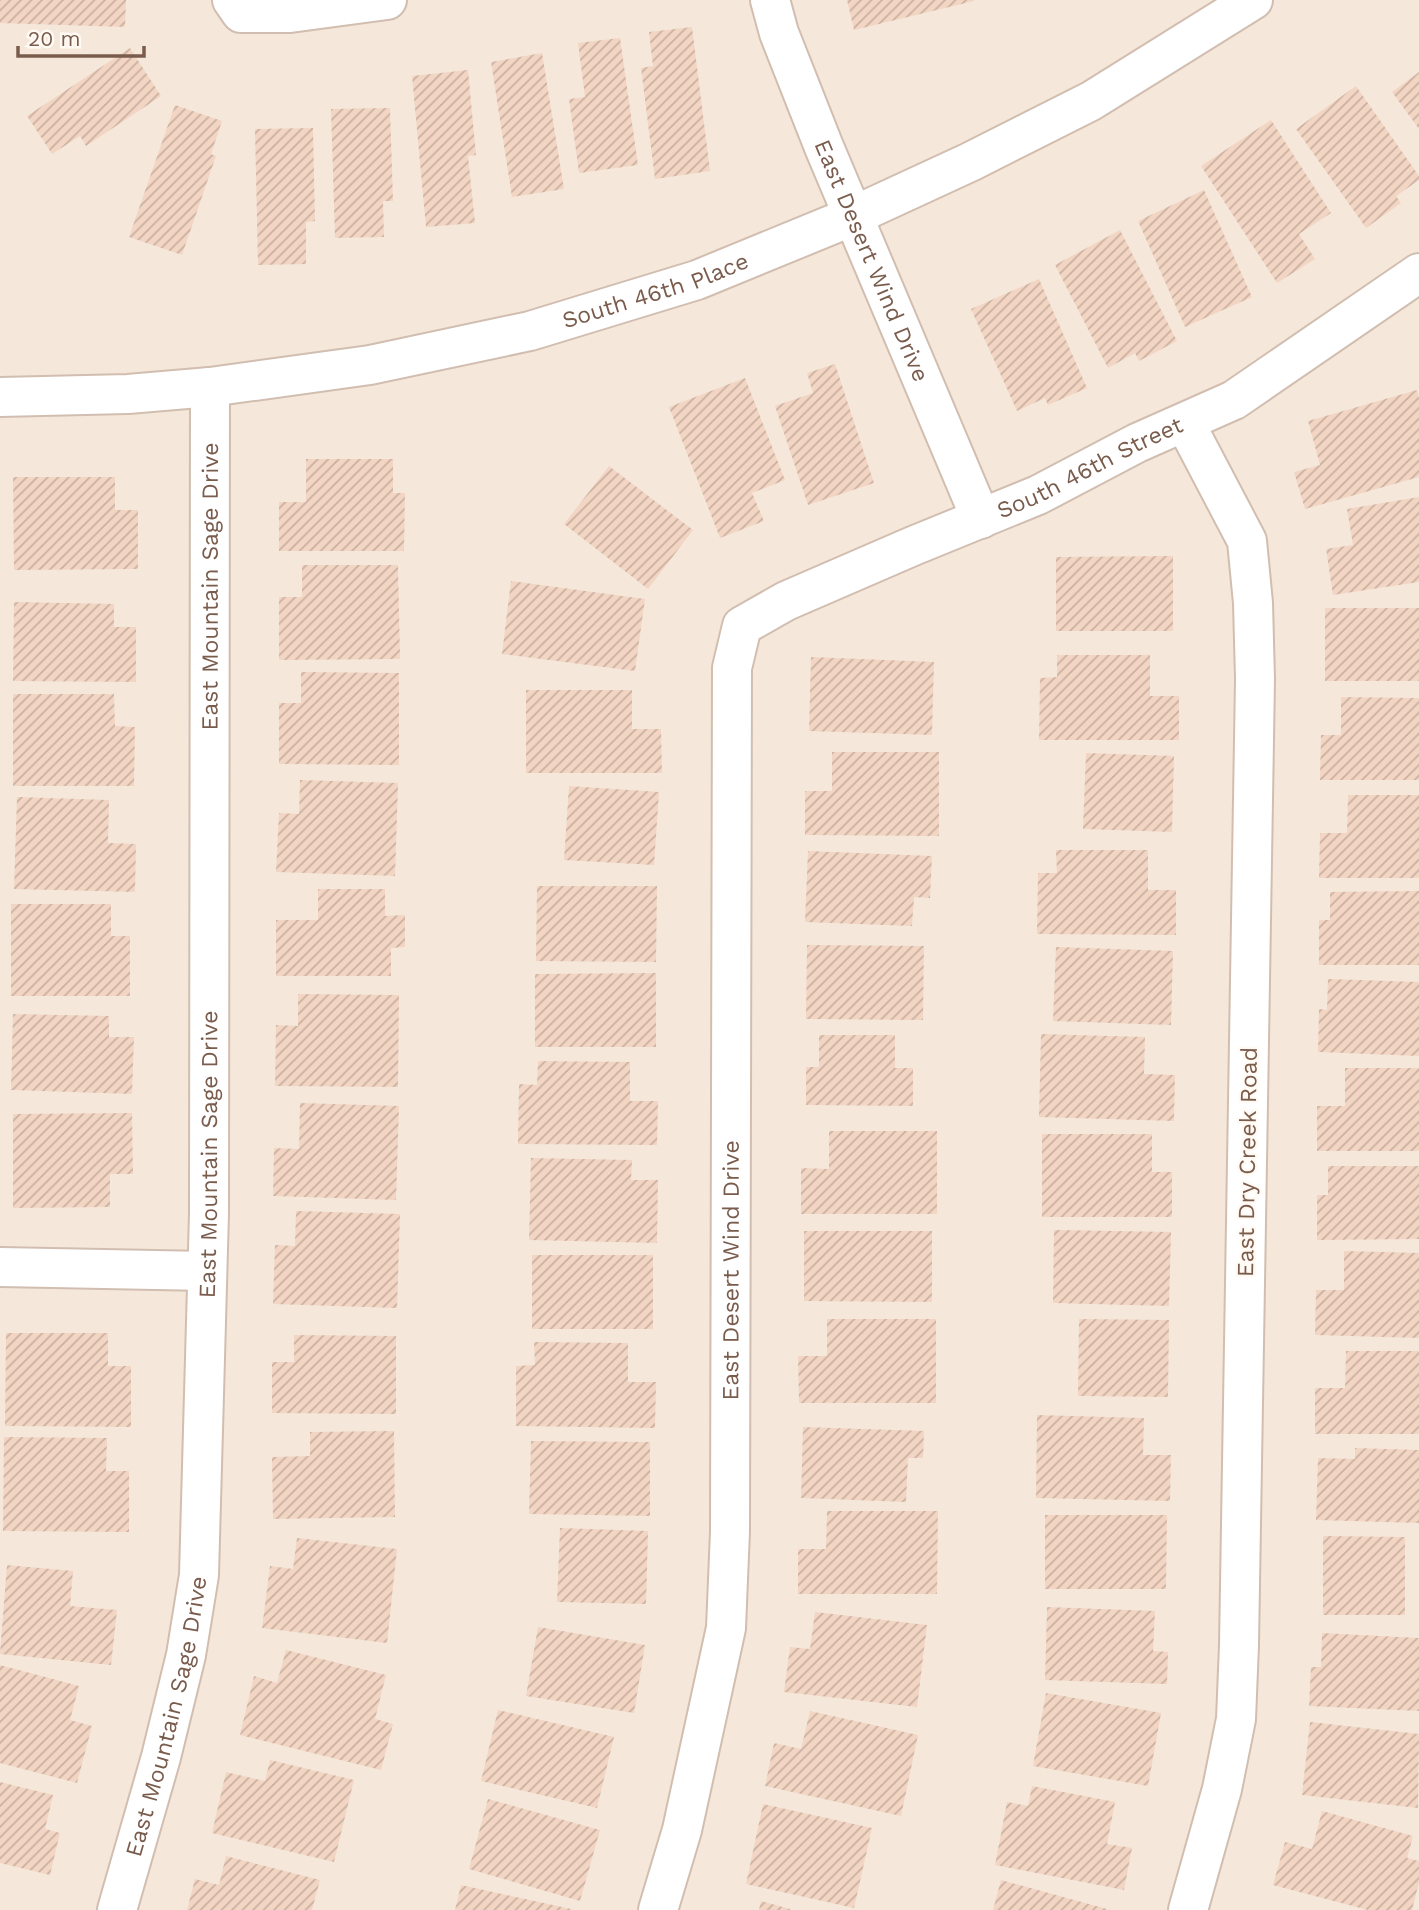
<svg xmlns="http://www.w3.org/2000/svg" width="1419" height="1910" viewBox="0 0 1419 1910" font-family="'Work Sans',sans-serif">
  <defs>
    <pattern id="building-hatch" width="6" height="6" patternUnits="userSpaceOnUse" patternTransform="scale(1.75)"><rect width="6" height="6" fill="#f3d5c3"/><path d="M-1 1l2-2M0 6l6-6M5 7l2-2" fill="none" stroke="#cab0a1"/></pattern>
  </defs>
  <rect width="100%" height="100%" fill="#fdf6ec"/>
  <!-- residential -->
  <path fill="#f5e8da" d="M 0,0 L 1419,0 L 1419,1910 L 0,1910 Z"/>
  <!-- building -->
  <path fill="url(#building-hatch)" d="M 0,0 L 126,0 L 125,27 L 0,23 Z
    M 847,0 L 974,0 L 974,1 L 854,30 Z
    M 692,27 L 710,171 L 655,179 L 641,68 L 653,66 L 649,32 Z
    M 620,38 L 638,165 L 579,173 L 569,99 L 585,97 L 578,43 Z
    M 130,48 L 161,96 L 86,146 L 80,136 L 52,154 L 27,116 Z
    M 542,53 L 564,189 L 512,197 L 491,62 Z
    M 468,70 L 476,155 L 468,156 L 475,223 L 426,227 L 412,76 Z
    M 1419,72 L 1419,129 L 1392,92 Z
    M 1356,86 L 1419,176 L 1419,180 L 1396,196 L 1401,203 L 1366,228 L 1296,129 Z
    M 175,105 L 222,121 L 211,154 L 216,156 L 182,255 L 129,237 Z
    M 390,108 L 393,201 L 383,201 L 384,237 L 335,238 L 331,109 Z
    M 1271,120 L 1331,213 L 1299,234 L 1315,259 L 1277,283 L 1201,166 Z
    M 313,128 L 315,221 L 306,222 L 306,264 L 258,265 L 255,129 Z
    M 1204,190 L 1252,297 L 1185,327 L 1138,221 Z
    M 1120,230 L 1177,341 L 1139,361 L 1135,353 L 1108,368 L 1055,265 Z
    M 1039,279 L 1087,388 L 1048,405 L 1045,398 L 1017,411 L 971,309 Z
    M 835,364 L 874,483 L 808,505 L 775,406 L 813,393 L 807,373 Z
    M 745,378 L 785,480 L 752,493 L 764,521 L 720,538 L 669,407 Z
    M 1417,390 L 1419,398 L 1419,477 L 1305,509 L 1294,472 L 1320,465 L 1308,421 Z
    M 306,459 L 393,459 L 393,493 L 405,493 L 404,551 L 279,551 L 279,502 L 306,502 Z
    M 609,466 L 693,530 L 648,589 L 564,524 Z
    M 13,477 L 115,477 L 115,510 L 138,510 L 138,569 L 14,570 Z
    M 1419,497 L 1419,582 L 1333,595 L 1326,549 L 1353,545 L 1347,509 Z
    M 1173,556 L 1173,631 L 1056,631 L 1056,557 Z
    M 302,565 L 398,565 L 400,659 L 279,660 L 279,597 L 302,597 Z
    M 511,581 L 645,599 L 635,671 L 502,654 Z
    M 14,602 L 114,604 L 114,627 L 136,627 L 136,682 L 13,681 Z
    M 1325,608 L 1419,608 L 1419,681 L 1325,681 Z
    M 1057,655 L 1150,655 L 1150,696 L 1179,696 L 1179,740 L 1039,740 L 1040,678 L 1057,677 Z
    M 811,657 L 934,662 L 932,735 L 809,731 Z
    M 301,672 L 399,673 L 399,765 L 279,764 L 279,703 L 301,703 Z
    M 526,690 L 632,690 L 632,729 L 661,729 L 662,773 L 526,773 Z
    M 13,694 L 114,694 L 115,726 L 135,727 L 134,786 L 13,786 Z
    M 1341,697 L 1419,698 L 1419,780 L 1320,780 L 1321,735 L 1341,735 Z
    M 832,752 L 939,752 L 939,836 L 805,835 L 805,791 L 832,791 Z
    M 1086,753 L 1174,756 L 1172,832 L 1083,829 Z
    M 300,780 L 398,783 L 395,876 L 276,872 L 279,813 L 299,814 Z
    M 569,786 L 659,792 L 654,865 L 564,860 Z
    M 1348,795 L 1419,795 L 1419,878 L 1319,878 L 1320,833 L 1347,833 Z
    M 17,797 L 109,800 L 108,843 L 136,844 L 135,892 L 14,889 Z
    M 1056,850 L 1148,850 L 1148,890 L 1176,890 L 1176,935 L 1037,934 L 1038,873 L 1057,873 Z
    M 808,851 L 932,856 L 930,898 L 914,897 L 912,926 L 805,922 Z
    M 537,886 L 657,886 L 656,962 L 536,961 Z
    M 318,889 L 385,889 L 385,916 L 405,915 L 405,947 L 391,948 L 391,976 L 276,976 L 276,920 L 318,920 Z
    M 1419,891 L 1419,965 L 1319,965 L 1319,920 L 1330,920 L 1330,892 Z
    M 11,904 L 111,904 L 111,936 L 130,936 L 130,996 L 11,996 Z
    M 807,945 L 924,946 L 923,1020 L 806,1019 Z
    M 1056,947 L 1173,951 L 1171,1025 L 1053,1021 Z
    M 656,973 L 656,1047 L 535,1047 L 535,974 Z
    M 1328,979 L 1419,982 L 1419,1056 L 1318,1052 L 1319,1009 L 1327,1010 Z
    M 298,994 L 399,995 L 398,1087 L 275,1086 L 276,1025 L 298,1026 Z
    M 13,1014 L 109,1016 L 109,1037 L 134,1037 L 132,1094 L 11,1090 Z
    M 1041,1034 L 1145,1037 L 1144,1074 L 1175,1075 L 1174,1121 L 1039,1117 Z
    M 819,1035 L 895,1035 L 895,1068 L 913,1068 L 913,1106 L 806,1105 L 806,1067 L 819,1067 Z
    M 538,1061 L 630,1062 L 630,1101 L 658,1101 L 657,1145 L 518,1144 L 519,1084 L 537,1085 Z
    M 1345,1068 L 1419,1068 L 1419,1151 L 1317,1151 L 1317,1106 L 1345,1106 Z
    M 300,1103 L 399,1106 L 396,1200 L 273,1196 L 274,1148 L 299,1149 Z
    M 132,1113 L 133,1174 L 110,1174 L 110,1207 L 13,1208 L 13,1114 Z
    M 829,1131 L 937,1131 L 937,1214 L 801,1214 L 801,1168 L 829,1169 Z
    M 1042,1134 L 1152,1134 L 1152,1172 L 1172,1172 L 1172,1217 L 1042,1217 Z
    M 531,1158 L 632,1160 L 631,1180 L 658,1180 L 657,1243 L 529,1240 Z
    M 1328,1166 L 1419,1166 L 1419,1239 L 1317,1240 L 1317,1195 L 1328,1195 Z
    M 296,1211 L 400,1214 L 397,1308 L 273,1304 L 275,1245 L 295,1246 Z
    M 1054,1230 L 1171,1232 L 1169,1306 L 1053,1303 Z
    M 804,1231 L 932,1231 L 932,1302 L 804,1301 Z
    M 1344,1251 L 1419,1253 L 1419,1338 L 1315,1335 L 1316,1290 L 1344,1290 Z
    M 532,1255 L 653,1255 L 653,1329 L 532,1329 Z
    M 827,1319 L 936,1319 L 936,1403 L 799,1403 L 798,1356 L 827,1356 Z
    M 1079,1319 L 1169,1320 L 1168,1397 L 1078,1396 Z
    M 6,1333 L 108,1333 L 108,1366 L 131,1366 L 131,1427 L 5,1426 Z
    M 294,1335 L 396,1336 L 396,1414 L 272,1413 L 272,1362 L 294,1362 Z
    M 534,1342 L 628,1343 L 628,1382 L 656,1382 L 655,1428 L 516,1426 L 516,1366 L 535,1365 Z
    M 1346,1351 L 1419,1351 L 1419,1434 L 1315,1434 L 1315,1388 L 1345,1388 Z
    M 1037,1415 L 1144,1418 L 1143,1455 L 1171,1455 L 1170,1501 L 1036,1498 Z
    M 803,1427 L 924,1431 L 923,1458 L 908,1458 L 906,1502 L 801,1498 Z
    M 394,1431 L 395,1517 L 273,1519 L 272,1457 L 310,1456 L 310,1432 Z
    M 4,1437 L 107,1438 L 106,1471 L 129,1471 L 129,1532 L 3,1531 Z
    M 531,1441 L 650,1442 L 650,1516 L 529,1514 Z
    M 1355,1448 L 1419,1450 L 1419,1523 L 1316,1520 L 1318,1458 L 1355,1459 Z
    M 827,1511 L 938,1511 L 937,1594 L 798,1594 L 798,1549 L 826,1549 Z
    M 1045,1515 L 1167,1515 L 1166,1589 L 1045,1589 Z
    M 560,1528 L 648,1531 L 646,1604 L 557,1602 Z
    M 1323,1536 L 1405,1537 L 1405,1615 L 1323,1615 Z
    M 297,1538 L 397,1549 L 387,1643 L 262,1628 L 270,1566 L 293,1569 Z
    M 7,1565 L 73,1571 L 70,1606 L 117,1610 L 111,1665 L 0,1654 Z
    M 1047,1607 L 1155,1611 L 1153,1651 L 1168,1652 L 1167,1684 L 1045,1680 Z
    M 815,1612 L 927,1625 L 917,1707 L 784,1692 L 790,1647 L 810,1649 Z
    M 538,1627 L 645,1645 L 634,1713 L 526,1696 Z
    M 1322,1633 L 1419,1638 L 1419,1711 L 1309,1706 L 1311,1667 L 1321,1667 Z
    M 286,1650 L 386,1675 L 375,1719 L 393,1724 L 381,1770 L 240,1735 L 254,1676 L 277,1683 Z
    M 0,1665 L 79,1686 L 70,1720 L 92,1726 L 77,1783 L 0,1763 Z
    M 1046,1693 L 1161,1713 L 1148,1786 L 1033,1766 Z
    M 498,1710 L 614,1737 L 597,1808 L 481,1781 Z
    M 810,1711 L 918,1735 L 901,1816 L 765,1786 L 774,1743 L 801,1749 Z
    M 1310,1722 L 1419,1734 L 1418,1808 L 1302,1795 Z
    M 270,1760 L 354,1780 L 334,1862 L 212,1833 L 226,1772 L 265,1781 Z
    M 0,1782 L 53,1795 L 45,1829 L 60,1833 L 50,1875 L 0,1863 Z
    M 1032,1786 L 1115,1802 L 1107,1844 L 1132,1848 L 1124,1890 L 995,1865 L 1007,1802 L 1028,1806 Z
    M 488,1799 L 600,1830 L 580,1901 L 469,1869 Z
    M 763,1804 L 872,1828 L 854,1908 L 746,1884 Z
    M 1322,1811 L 1413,1836 L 1407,1858 L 1419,1861 L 1419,1882 L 1412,1910 L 1368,1910 L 1273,1885 L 1285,1842 L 1312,1849 Z
    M 226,1856 L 320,1880 L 312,1910 L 187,1910 L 195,1879 L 219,1885 Z
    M 1001,1880 L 1107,1909 L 1106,1910 L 993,1910 Z
    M 461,1885 L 571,1909 L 571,1910 L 455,1910 Z
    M 761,1901 L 790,1909 L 790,1910 L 759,1910 Z"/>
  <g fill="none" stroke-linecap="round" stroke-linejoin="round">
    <!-- minor casing -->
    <g stroke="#d1beb0" stroke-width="42">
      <g id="minor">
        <path d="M 232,0 L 241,13 L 290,13 L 387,0"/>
        <path id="s1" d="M 770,0 L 779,33 L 824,147 L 981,519"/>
        <path id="s2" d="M 0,397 L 128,394 L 210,387 L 370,365 L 530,331 L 697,280 L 853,216 L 970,162 L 1091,101 L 1253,0"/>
        <path d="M 1185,423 L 1247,541 L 1253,603 L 1255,679 L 1239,1645 L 1236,1719 L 1222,1789 L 1188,1910"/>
        <path d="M 0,1267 L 207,1271"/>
        <path id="s3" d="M 117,1910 L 161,1757 L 186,1655 L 199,1575 L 209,1213 L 210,387"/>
        <path id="s4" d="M 658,1910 L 682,1830 L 726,1628 L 730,1531 L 732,668 L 742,626 L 786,601 L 913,546 L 1038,495 L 1137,443 L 1234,400 L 1419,273"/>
      </g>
    </g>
    <!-- minor -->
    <use href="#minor" stroke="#fff" stroke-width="38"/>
  </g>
  <g text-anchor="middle" stroke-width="5" stroke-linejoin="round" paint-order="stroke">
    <!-- street labels -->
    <g font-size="23" fill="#7a5c4d" stroke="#fffaf3">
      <text dy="8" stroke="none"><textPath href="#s1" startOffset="280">East Desert Wind Drive</textPath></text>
      <text dy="8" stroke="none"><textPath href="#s2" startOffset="667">South 46th Place</textPath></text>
      <text dy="8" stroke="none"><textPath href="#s4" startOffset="1676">South 46th Street</textPath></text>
      <text dy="8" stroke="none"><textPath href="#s3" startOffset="1334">East Mountain Sage Drive</textPath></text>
      <text dy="8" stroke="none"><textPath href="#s3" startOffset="766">East Mountain Sage Drive</textPath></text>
      <text transform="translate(1247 1162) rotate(-89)" y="8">East Dry Creek Road</text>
      <text dy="8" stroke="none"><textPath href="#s4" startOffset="648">East Desert Wind Drive</textPath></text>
      <text dy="8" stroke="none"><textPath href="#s3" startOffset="200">East Mountain Sage Drive</textPath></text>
    </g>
  </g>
  <!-- scale -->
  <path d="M18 46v10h126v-10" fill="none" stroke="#7a5c4d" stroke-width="3.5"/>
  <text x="28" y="46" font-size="21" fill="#7a5c4d" stroke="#fffaf3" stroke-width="5" paint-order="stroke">20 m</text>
</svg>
